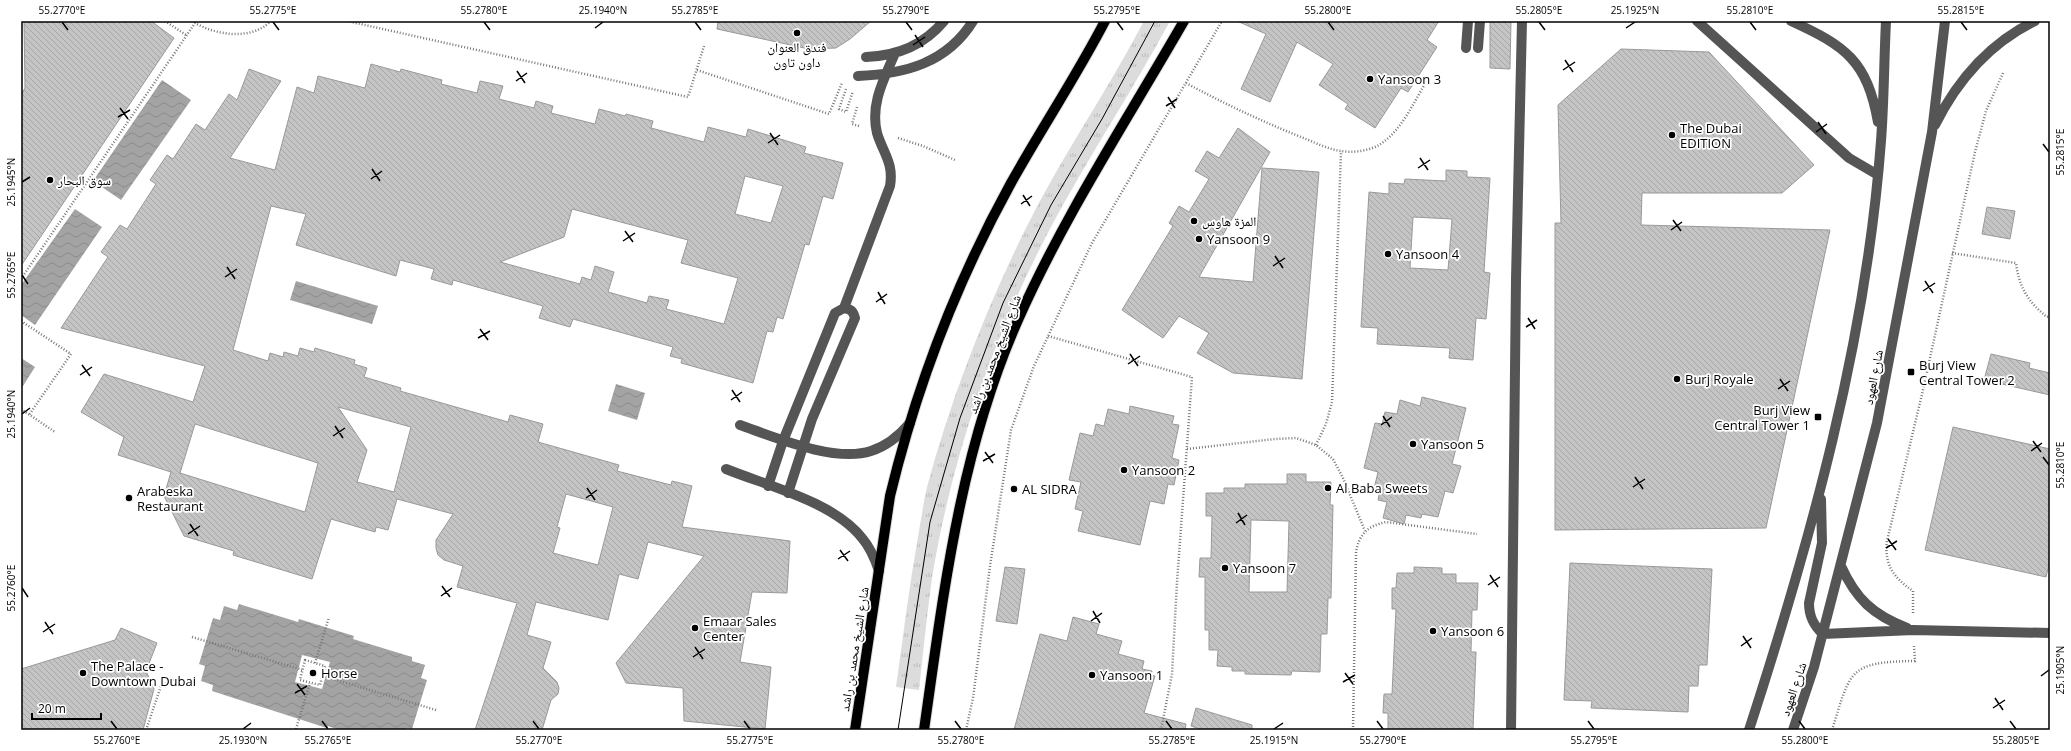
<svg xmlns="http://www.w3.org/2000/svg" width="2071" height="751" viewBox="0 0 2071 751" font-family="'Open Sans','Noto Naskh Arabic',sans-serif">
  <defs>
    <pattern id="grass-tufts" width="24" height="20" patternUnits="userSpaceOnUse"><rect width="24" height="20" fill="#dcdcdc"/><path d="M3 7l-1-3M5 7V3M7 7l1-3M15 17l-1-3M17 17v-4M19 17l1-3" fill="none" stroke="#bbb"/></pattern>
    <pattern id="water-waves" width="16" height="10" patternUnits="userSpaceOnUse"><rect width="16" height="10" fill="#a3a3a3"/><path d="M0 5q4-4 8 0t8 0" fill="none" stroke="#8b8b8b"/></pattern>
    <pattern id="building-back-hatch" width="6" height="6" patternUnits="userSpaceOnUse"><rect width="6" height="6" fill="#c4c4c4"/><path d="M-1 5l2 2M0 0l6 6M5-1l2 2" fill="none" stroke="#a7a7a7"/></pattern>
  </defs>
  <rect width="100%" height="100%" fill="#fff"/>
  <!-- grass -->
  <path fill="url(#grass-tufts)" d="M 1144,21 L 1170,21 C 1133,90 1089,156 1052,225 C 994,334 952,456 932,578 C 927,615 923,653 919,690 L 896,687 C 903,637 909,587 918,537 C 921,521 923,504 927,487 C 951,398 985,311 1026,228 C 1061,157 1107,92 1144,21 Z"/>
  <!-- water -->
  <path fill="url(#water-waves)" fill-rule="evenodd" d="M 162,80 L 191,100 L 121,200 L 93,181 Z
    M 75,209 L 102,227 L 35,325 L 21,315 L 21,285 Z
    M 296,281 L 378,306 L 372,324 L 290,300 Z
    M 21,358 L 35,367 L 21,389 Z
    M 616,384 L 645,393 L 637,420 L 608,411 Z
    M 239,604 L 298,622 L 299,619 L 354,636 L 353,639 L 412,657 L 412,661 L 425,665 L 421,678 L 427,680 L 412,729 L 407,728 L 406,730 L 340,730 L 328,726 L 327,728 L 212,691 L 213,685 L 201,681 L 205,666 L 199,664 L 213,618 L 220,620 L 224,606 L 237,610 ZM 302,655 L 330,662 L 322,689 L 295,682 Z"/>
  <!-- building -->
  <path fill="url(#building-back-hatch)" stroke="#999" fill-rule="evenodd" d="M 24,21 L 151,21 L 174,38 L 21,266 L 21,95 L 25,88 Z
    M 718,21 L 871,21 L 850,39 L 836,48 L 809,49 L 717,29 Z
    M 1237,21 L 1439,21 L 1427,40 L 1437,47 L 1408,92 L 1401,88 L 1375,128 L 1345,109 L 1348,104 L 1319,85 L 1333,64 L 1297,42 L 1270,102 L 1241,89 L 1266,34 Z
    M 1490,21 L 1511,21 L 1510,69 L 1490,68 Z
    M 1621,49 L 1709,52 L 1814,165 L 1782,193 L 1642,193 L 1641,225 L 1830,230 L 1766,528 L 1555,530 L 1555,223 L 1561,223 L 1558,105 Z
    M 371,64 L 400,72 L 401,69 L 442,80 L 441,84 L 477,93 L 480,81 L 503,86 L 499,99 L 534,108 L 536,101 L 553,106 L 551,113 L 595,124 L 599,109 L 625,116 L 626,114 L 653,121 L 651,128 L 704,142 L 708,127 L 746,137 L 748,129 L 806,147 L 804,153 L 843,163 L 833,199 L 823,196 L 809,245 L 805,244 L 783,319 L 777,317 L 773,332 L 767,331 L 753,383 L 681,363 L 682,359 L 670,356 L 673,347 L 573,319 L 570,327 L 539,318 L 543,306 L 453,280 L 452,285 L 431,279 L 434,269 L 400,260 L 396,276 L 296,245 L 306,214 L 271,206 L 233,350 L 268,361 L 270,353 L 283,357 L 284,352 L 298,356 L 300,348 L 314,352 L 315,348 L 355,360 L 354,364 L 367,368 L 364,377 L 401,388 L 400,391 L 508,422 L 510,415 L 543,424 L 538,442 L 619,465 L 617,471 L 671,485 L 672,481 L 692,486 L 682,527 L 790,541 L 787,593 L 752,592 L 740,662 L 771,667 L 765,729 L 684,721 L 683,688 L 626,683 L 616,663 L 704,556 L 648,542 L 638,579 L 619,574 L 608,620 L 536,602 L 527,635 L 551,642 L 543,668 L 557,682 L 559,688 L 558,694 L 551,700 L 542,730 L 475,730 L 517,603 L 457,587 L 463,566 L 444,560 L 438,555 L 436,548 L 436,540 L 453,514 L 397,499 L 388,530 L 376,527 L 375,532 L 331,519 L 312,579 L 233,555 L 234,551 L 184,536 L 164,496 L 171,472 L 118,455 L 124,437 L 81,412 L 104,374 L 193,402 L 205,366 L 61,328 L 108,257 L 101,252 L 120,225 L 127,229 L 156,184 L 150,180 L 167,155 L 173,159 L 196,124 L 205,130 L 229,94 L 237,100 L 249,69 L 281,81 L 230,158 L 275,170 L 297,87 L 314,93 L 318,76 L 365,88 ZM 745,176 L 783,186 L 771,223 L 735,214 ZM 572,209 L 688,240 L 681,263 L 738,278 L 724,324 L 666,309 L 669,300 L 649,296 L 647,303 L 608,292 L 614,272 L 595,266 L 591,280 L 582,277 L 580,284 L 500,262 L 564,237 ZM 338,407 L 411,427 L 394,492 L 357,482 L 367,450 ZM 195,424 L 318,463 L 305,512 L 180,473 ZM 566,494 L 613,507 L 598,565 L 553,553 L 560,528 L 557,527 Z
    M 1238,128 L 1270,152 L 1199,277 L 1253,282 L 1262,168 L 1319,172 L 1302,379 L 1233,373 L 1197,353 L 1209,333 L 1179,316 L 1163,338 L 1122,310 L 1173,226 L 1169,223 L 1179,206 L 1189,212 L 1209,179 L 1195,171 L 1207,151 L 1219,158 Z
    M 1446,170 L 1467,171 L 1467,177 L 1490,178 L 1484,272 L 1490,273 L 1486,319 L 1476,318 L 1473,360 L 1449,358 L 1450,348 L 1377,344 L 1378,328 L 1361,327 L 1369,192 L 1389,194 L 1389,183 L 1404,184 L 1405,179 L 1446,181 ZM 1413,217 L 1452,219 L 1448,270 L 1410,268 Z
    M 1987,207 L 2015,211 L 2010,239 L 1982,234 Z
    M 1991,354 L 2030,363 L 2029,368 L 2050,373 L 2050,395 L 1984,380 Z
    M 1422,397 L 1466,408 L 1452,464 L 1461,466 L 1453,493 L 1445,491 L 1438,517 L 1422,514 L 1421,518 L 1406,515 L 1404,524 L 1383,518 L 1387,502 L 1378,500 L 1380,490 L 1374,489 L 1378,472 L 1364,468 L 1375,423 L 1382,424 L 1385,412 L 1397,414 L 1400,400 L 1420,406 Z
    M 1130,406 L 1174,416 L 1172,424 L 1179,425 L 1172,458 L 1179,460 L 1174,485 L 1168,484 L 1164,504 L 1150,501 L 1140,545 L 1078,531 L 1083,511 L 1075,509 L 1081,482 L 1069,480 L 1080,433 L 1093,436 L 1096,424 L 1104,426 L 1108,409 L 1129,414 Z
    M 1953,427 L 2050,449 L 2050,561 L 2046,577 L 1925,550 Z
    M 1287,474 L 1306,474 L 1306,482 L 1331,482 L 1330,505 L 1333,505 L 1331,598 L 1328,598 L 1327,634 L 1321,634 L 1320,672 L 1292,671 L 1291,675 L 1245,674 L 1245,671 L 1232,671 L 1232,667 L 1217,666 L 1218,650 L 1209,650 L 1209,630 L 1205,630 L 1205,577 L 1199,577 L 1200,558 L 1211,558 L 1212,516 L 1206,516 L 1206,493 L 1224,493 L 1224,488 L 1245,488 L 1245,484 L 1287,484 ZM 1251,520 L 1289,521 L 1287,592 L 1249,592 Z
    M 1570,563 L 1712,569 L 1707,665 L 1699,665 L 1698,686 L 1689,686 L 1688,712 L 1591,708 L 1592,701 L 1564,700 Z
    M 1005,567 L 1025,569 L 1017,624 L 996,621 Z
    M 1414,567 L 1442,568 L 1442,574 L 1456,574 L 1456,583 L 1478,583 L 1477,610 L 1472,610 L 1471,652 L 1476,652 L 1473,730 L 1388,730 L 1388,713 L 1383,713 L 1384,694 L 1392,694 L 1396,609 L 1392,609 L 1392,588 L 1396,588 L 1397,573 L 1414,573 Z
    M 1073,617 L 1099,624 L 1096,634 L 1122,641 L 1118,654 L 1144,661 L 1142,669 L 1152,671 L 1151,675 L 1155,676 L 1144,713 L 1186,724 L 1185,730 L 1014,730 L 1040,634 L 1067,641 Z
    M 121,628 L 157,643 L 146,671 L 154,689 L 143,730 L 21,730 L 21,669 L 115,640 Z
    M 1196,708 L 1252,725 L 1252,730 L 1203,730 L 1191,726 Z"/>
  <g fill="none" stroke-linecap="round" stroke-linejoin="round">
    <!-- major casing -->
    <g stroke="#dbdbdb" stroke-width="12">
      <path id="major" d="M 855,730 L 890,496 C 916,388 957,281 1011,183 C 1041,129 1076,77 1105,21
        M 924,730 C 944,590 960,451 1018,320 C 1064,216 1127,120 1184,21"/>
    </g>
    <!-- path -->
    <path stroke="#777" stroke-width="2.5" stroke-dasharray="1 2" stroke-linecap="butt" d="M 165,21 L 186,35
      M 347,21 L 688,97 L 704,46
      M 697,70 L 829,114 L 842,83
      M 1186,83 C 1223,103 1261,121 1301,137 C 1314,142 1327,149 1341,151 C 1353,153 1368,151 1379,145 C 1402,131 1414,101 1428,79
      M 846,89 L 839,109 L 846,112 L 853,91
      M 857,107 L 852,124 L 859,126
      M 898,138 L 923,146 L 955,160
      M 1952,253 L 2016,263 C 2019,287 2028,302 2047,317 L 2050,316
      M 21,279 L 195,23 C 216,35 251,41 271,21
      M 21,321 L 71,354 L 29,415
      M 1048,336 L 1192,377 L 1177,582 L 1172,674 L 1161,730
      M 21,409 L 55,432
      M 1316,445 L 1326,424 L 1332,402 L 1341,151
      M 1187,449 L 1275,439 L 1296,438 L 1316,445 L 1333,459 L 1343,478 L 1365,531
      M 1913,613 L 1913,591 C 1894,578 1884,565 1887,541 L 1923,390 L 1975,152 L 1986,111 L 2003,73
      M 192,637 L 303,670
      M 305,660 L 325,666 L 320,685 L 300,680 Z
      M 315,663 L 329,617
      M 323,676 L 436,710
      M 296,729 L 310,683
      M 146,730 L 161,686 L 173,680 L 180,681
      M 966,730 L 973,698 L 990,566 L 1011,430 L 1034,366 L 1092,243 L 1222,21
      M 1353,730 L 1356,552 C 1359,534 1368,526 1386,522 L 1477,534
      M 1832,730 C 1851,670 1848,662 1915,661 L 1914,646"/>
    <!-- minor -->
    <path stroke="#555" stroke-width="10" d="M 1697,21 L 1849,158 L 1878,175
      M 1791,21 C 1846,46 1867,61 1878,122
      M 1466,48 L 1468,21
      M 1478,48 L 1480,21
      M 866,57 C 897,56 924,45 944,21
      M 858,76 C 905,74 947,63 973,21
      M 1935,125 C 1957,81 1990,43 2035,21
      M 844,308 L 890,186 C 894,163 883,153 877,133 C 870,104 884,79 895,53
      M 740,425 C 774,437 835,463 871,451 C 887,446 899,436 910,423
      M 726,469 C 768,486 834,502 862,538 C 870,547 875,559 879,571
      M 768,486 L 783,441 L 835,313 L 844,308 C 851,309 853,311 855,318 L 812,419 L 788,493
      M 1821,499 L 1822,543 L 1809,603 C 1809,616 1813,625 1823,634 L 1913,630 L 2050,633
      M 1841,566 C 1856,599 1873,615 1907,628
      M 1511,730 L 1516,279 L 1522,21
      M 1749,730 C 1811,539 1866,342 1881,141 C 1884,101 1884,61 1886,21
      M 1793,730 L 1814,667 L 1877,423 L 1932,132 L 1945,21"/>
    <!-- major -->
    <use href="#major" stroke="#000" stroke-width="10"/>
    <!-- tram -->
    <path stroke="#000" stroke-width="1" d="M 898,730 L 930,522 L 960,418 L 1003,303 L 1051,205 L 1102,119 L 1155,21"/>
  </g>
  <!-- ticks -->
  <path fill="none" stroke="#000" stroke-width="1.5" d="M 62,22 L 68,30M 273,22 L 279,30M 484,22 L 490,30M 695,22 L 701,30M 906,22 L 912,30M 1117,22 L 1123,30M 1328,22 L 1334,30M 1539,22 L 1545,30M 1750,22 L 1756,30M 1961,22 L 1967,30M 595,28 L 603,22M 1626,28 L 1635,22M 915,35 L 923,47M 913,45 L 925,37M 1565,60 L 1573,72M 1563,70 L 1575,62M 517,71 L 525,83M 516,81 L 527,73M 1168,97 L 1175,108M 1166,106 L 1177,99M 120,108 L 128,119M 118,117 L 130,110M 1818,122 L 1826,134M 1816,132 L 1827,124M 770,133 L 778,145M 768,143 L 780,135M 2043,144 L 2049,152M 1420,158 L 1428,170M 1418,168 L 1430,160M 372,169 L 380,181M 371,179 L 382,171M 22,182 L 30,177M 1023,195 L 1030,206M 1021,204 L 1032,196M 1673,220 L 1681,231M 1671,230 L 1682,222M 625,231 L 633,242M 623,241 L 635,233M 1275,256 L 1283,268M 1273,266 L 1285,258M 227,267 L 235,279M 22,275 L 28,284M 225,277 L 237,269M 1925,281 L 1933,293M 1923,291 L 1935,283M 878,292 L 885,304M 876,302 L 887,294M 1528,318 L 1535,329M 1526,327 L 1537,320M 480,329 L 488,340M 478,338 L 490,331M 1130,354 L 1138,366M 1128,364 L 1140,356M 82,365 L 90,376M 80,375 L 92,367M 1780,379 L 1788,391M 1778,389 L 1790,381M 732,390 L 740,402M 731,400 L 742,392M 22,414 L 30,408M 1383,416 L 1390,427M 1381,425 L 1392,417M 335,426 L 343,438M 333,436 L 345,428M 2033,441 L 2041,452M 2031,451 L 2042,443M 985,452 L 993,463M 2043,457 L 2049,465M 983,461 L 995,454M 1635,477 L 1643,489M 1633,487 L 1645,479M 587,488 L 595,500M 586,498 L 597,490M 1238,513 L 1245,525M 1236,523 L 1247,515M 190,524 L 198,536M 188,534 L 200,526M 1888,539 L 1896,550M 1886,548 L 1897,541M 840,550 L 848,561M 838,559 L 850,551M 1490,575 L 1498,587M 1488,585 L 1500,577M 442,586 L 450,597M 22,588 L 28,597M 441,596 L 452,588M 1093,611 L 1100,623M 1091,621 L 1102,613M 45,622 L 53,634M 43,632 L 55,624M 1743,636 L 1751,648M 1741,646 L 1752,638M 695,647 L 703,659M 693,657 L 705,649M 1345,673 L 1353,684M 2041,676 L 2049,670M 1343,682 L 1355,675M 297,684 L 305,695M 295,693 L 307,686M 1995,698 L 2003,710M 1993,708 L 2005,700M 111,721 L 117,729M 322,721 L 328,729M 533,721 L 539,729M 744,721 L 750,729M 955,721 L 961,729M 1166,721 L 1172,729M 1377,721 L 1383,729M 1588,721 L 1594,729M 1799,721 L 1805,729M 2010,721 L 2016,729M 243,729 L 251,723M 1274,729 L 1283,723"/>
  <!-- markers -->
  <g fill="#000" stroke="#fff" stroke-width="1.5">
    <circle cx="797" cy="33" r="4"/>
    <circle cx="1370" cy="79" r="4"/>
    <circle cx="1672" cy="135" r="4"/>
    <circle cx="50" cy="180" r="4"/>
    <circle cx="1194" cy="221" r="4"/>
    <circle cx="1199" cy="239" r="4"/>
    <circle cx="1388" cy="254" r="4"/>
    <rect x="1907" y="368" width="8" height="8" rx="2"/>
    <circle cx="1677" cy="379" r="4"/>
    <rect x="1814" y="413" width="8" height="8" rx="2"/>
    <circle cx="1413" cy="444" r="4"/>
    <circle cx="1124" cy="470" r="4"/>
    <circle cx="1328" cy="488" r="4"/>
    <circle cx="1014" cy="489" r="4"/>
    <circle cx="129" cy="498" r="4"/>
    <circle cx="1225" cy="568" r="4"/>
    <circle cx="695" cy="628" r="4"/>
    <circle cx="1433" cy="631" r="4"/>
    <circle cx="83" cy="673" r="4"/>
    <circle cx="313" cy="673" r="4"/>
    <circle cx="1092" cy="675" r="4"/>
  </g>
  <g text-anchor="middle" stroke-width="3.5" stroke-linejoin="round" paint-order="stroke">
    <!-- poi labels -->
    <g font-size="13" fill="#000" stroke="#fff" text-anchor="start">
      <text x="797" y="52" text-anchor="middle">فندق العنوان<tspan x="797" dy="15">داون تاون</tspan></text>
      <text x="1378" y="84">Yansoon 3</text>
      <text x="1680" y="133">The Dubai<tspan x="1680" dy="15">EDITION</tspan></text>
      <text x="58" y="185">سوق البحار</text>
      <text x="1202" y="226">المزة هاوس</text>
      <text x="1207" y="244">Yansoon 9</text>
      <text x="1396" y="259">Yansoon 4</text>
      <text x="1919" y="370">Burj View<tspan x="1919" dy="15">Central Tower 2</tspan></text>
      <text x="1685" y="384">Burj Royale</text>
      <text x="1810" y="415" text-anchor="end">Burj View<tspan x="1810" dy="15">Central Tower 1</tspan></text>
      <text x="1421" y="449">Yansoon 5</text>
      <text x="1132" y="475">Yansoon 2</text>
      <text x="1336" y="493">Al Baba Sweets</text>
      <text x="1022" y="494">AL SIDRA</text>
      <text x="137" y="496">Arabeska<tspan x="137" dy="15">Restaurant</tspan></text>
      <text x="1233" y="573">Yansoon 7</text>
      <text x="703" y="626">Emaar Sales<tspan x="703" dy="15">Center</tspan></text>
      <text x="1441" y="636">Yansoon 6</text>
      <text x="91" y="671">The Palace -<tspan x="91" dy="15">Downtown Dubai</tspan></text>
      <text x="321" y="678">Horse</text>
      <text x="1100" y="680">Yansoon 1</text>
    </g>
    <!-- street labels -->
    <g font-size="13" fill="#000" stroke="#fff">
      <text transform="translate(994 354) rotate(-69)" y="5">شارع الشيخ محمد بن راشد</text>
      <text transform="translate(1873 377) rotate(-79)" y="5">شارع العهود</text>
      <text transform="translate(854 649) rotate(-81)" y="5">شارع الشيخ محمد بن راشد</text>
      <text transform="translate(1793 689) rotate(-71)" y="5">شارع العهود</text>
    </g>
  </g>
  <!-- border -->
  <rect width="2071" height="751" fill="none" stroke="#ffffff" stroke-width="44"/>
  <!-- scale -->
  <path d="M32 713v6h69v-6" fill="none" stroke="#000000" stroke-width="2"/>
  <text x="38" y="713" font-size="12" fill="#000000" stroke="#ffffff" stroke-width="3" paint-order="stroke">20 m</text>
  <rect x="22" y="22" width="2027" height="707" fill="none" stroke="#000" stroke-width="1.5"/>
  <g font-size="10" text-anchor="middle" fill="#000">
    <text x="62" y="14">55.2770°E</text>
    <text x="273" y="14">55.2775°E</text>
    <text x="484" y="14">55.2780°E</text>
    <text x="603" y="14">25.1940°N</text>
    <text x="695" y="14">55.2785°E</text>
    <text x="906" y="14">55.2790°E</text>
    <text x="1117" y="14">55.2795°E</text>
    <text x="1328" y="14">55.2800°E</text>
    <text x="1539" y="14">55.2805°E</text>
    <text x="1635" y="14">25.1925°N</text>
    <text x="1750" y="14">55.2810°E</text>
    <text x="1961" y="14">55.2815°E</text>
    <text transform="translate(2060 152) rotate(-90)" y="4">55.2815°E</text>
    <text transform="translate(11 182) rotate(-90)" y="4">25.1945°N</text>
    <text transform="translate(11 275) rotate(-90)" y="4">55.2765°E</text>
    <text transform="translate(11 414) rotate(-90)" y="4">25.1940°N</text>
    <text transform="translate(2060 465) rotate(-90)" y="4">55.2810°E</text>
    <text transform="translate(11 588) rotate(-90)" y="4">55.2760°E</text>
    <text transform="translate(2060 670) rotate(-90)" y="4">25.1905°N</text>
    <text x="117" y="744">55.2760°E</text>
    <text x="243" y="744">25.1930°N</text>
    <text x="328" y="744">55.2765°E</text>
    <text x="539" y="744">55.2770°E</text>
    <text x="750" y="744">55.2775°E</text>
    <text x="961" y="744">55.2780°E</text>
    <text x="1172" y="744">55.2785°E</text>
    <text x="1274" y="744">25.1915°N</text>
    <text x="1383" y="744">55.2790°E</text>
    <text x="1594" y="744">55.2795°E</text>
    <text x="1805" y="744">55.2800°E</text>
    <text x="2016" y="744">55.2805°E</text>
  </g>
</svg>
